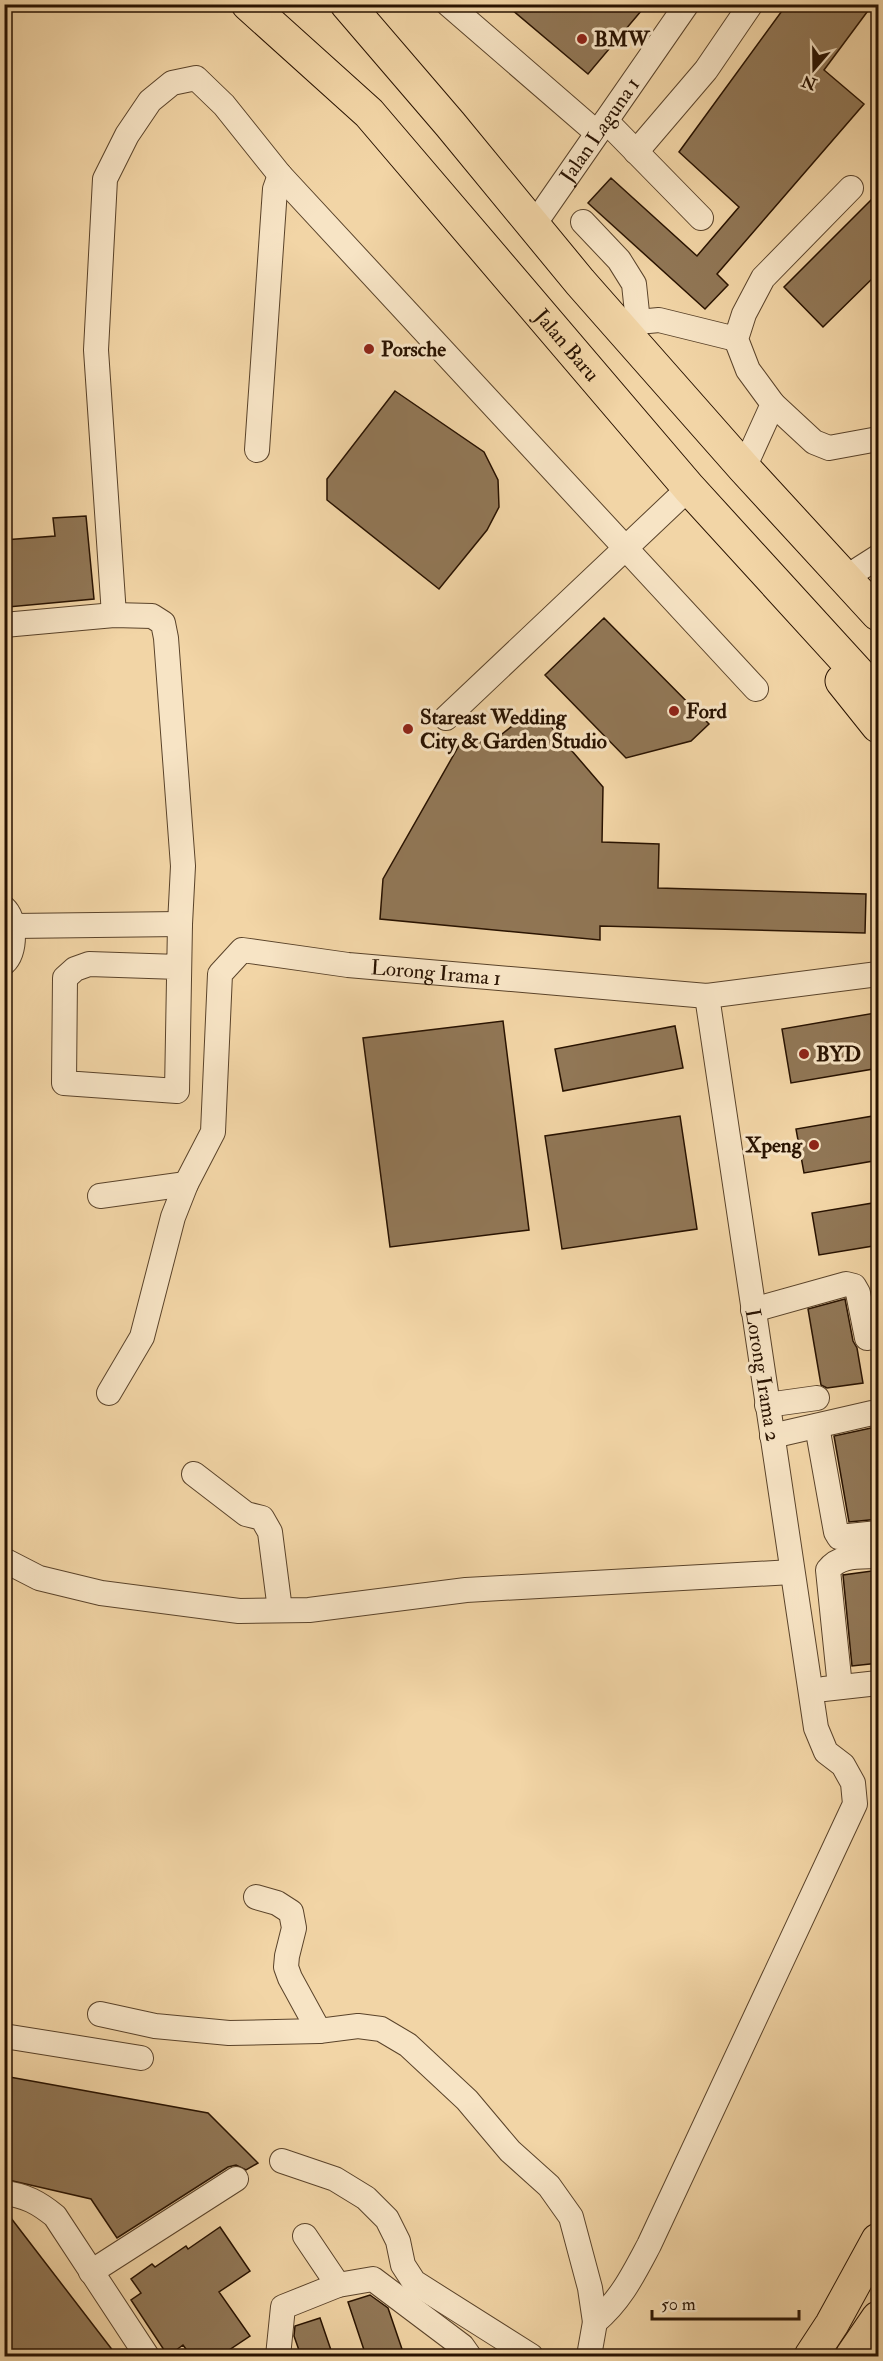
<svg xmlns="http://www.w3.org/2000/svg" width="883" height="2361" viewBox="0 0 883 2361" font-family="'IM FELL Double Pica',serif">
  <rect width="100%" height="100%" fill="#f2d5a6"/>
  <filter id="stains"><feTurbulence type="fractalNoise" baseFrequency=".00333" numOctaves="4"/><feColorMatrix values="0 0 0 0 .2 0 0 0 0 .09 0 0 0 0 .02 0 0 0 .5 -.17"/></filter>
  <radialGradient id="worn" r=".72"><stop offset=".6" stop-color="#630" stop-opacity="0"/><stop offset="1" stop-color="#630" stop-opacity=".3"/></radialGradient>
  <!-- building -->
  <path fill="#917756" stroke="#281200" stroke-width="1.5" d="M 505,4 L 647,4 L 588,74 Z
    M 787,4 L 873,4 L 824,70 L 864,104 L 717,274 L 728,285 L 705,309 L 588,203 L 611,178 L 697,256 L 739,207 L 679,152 Z
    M 879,192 L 879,272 L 823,327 L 784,287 Z
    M 395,391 L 484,452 L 498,480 L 499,507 L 487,530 L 439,589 L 327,500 L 327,479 Z
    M 86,516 L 94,599 L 8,607 L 4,540 L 55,536 L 53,518 Z
    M 604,618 L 709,724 L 691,741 L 626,758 L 545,675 Z
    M 535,708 L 603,787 L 602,842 L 659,844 L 658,888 L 866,894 L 865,933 L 600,926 L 600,940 L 380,919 L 383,879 L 465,735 L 488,745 Z
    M 875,1013 L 879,1030 L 879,1068 L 791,1083 L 782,1029 Z
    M 503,1021 L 529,1230 L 390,1247 L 363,1038 Z
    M 675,1026 L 683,1068 L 563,1091 L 555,1049 Z
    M 879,1115 L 879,1160 L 804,1173 L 796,1129 Z
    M 680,1116 L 697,1229 L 562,1249 L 545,1136 Z
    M 879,1202 L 879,1245 L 819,1255 L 812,1213 Z
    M 845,1299 L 853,1341 L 857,1348 L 863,1383 L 827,1388 L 821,1385 L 808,1309 Z
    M 871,1428 L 879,1429 L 879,1519 L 849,1522 L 834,1436 Z
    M 879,1570 L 879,1663 L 852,1666 L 843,1575 Z
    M 4,2076 L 208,2113 L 258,2163 L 246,2170 L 236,2165 L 228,2167 L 117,2238 L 91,2199 L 4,2179 Z
    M 4,2209 L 117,2356 L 4,2356 Z
    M 220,2227 L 250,2271 L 219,2292 L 250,2336 L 220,2356 L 191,2356 L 183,2345 L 168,2356 L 131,2300 L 141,2293 L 131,2279 L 152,2264 L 155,2267 L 186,2246 L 188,2249 Z
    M 370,2295 L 388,2308 L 403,2352 L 390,2356 L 366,2356 L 348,2302 Z
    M 320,2318 L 333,2356 L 301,2356 L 294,2336 L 295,2326 Z"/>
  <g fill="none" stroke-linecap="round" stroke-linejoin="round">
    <!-- minor casing -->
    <g stroke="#5a432a" stroke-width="26">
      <g id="minor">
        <path d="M 448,4 L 597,133"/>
        <path d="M 606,121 L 701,218"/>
        <path d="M 636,152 L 706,70 L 751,4"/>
        <path d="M 583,222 L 619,260 L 634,284 L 638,322 L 622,329"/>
        <path id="s1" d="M 533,226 L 687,4"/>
        <path d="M 638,322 L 659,320 L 736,339"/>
        <path d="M 773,404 L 814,442 L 829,448 L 878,439"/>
        <path d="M 257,450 L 275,189 L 280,175"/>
        <path d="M 744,468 L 773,404 L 748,370 L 736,339 L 744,314 L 763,278 L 851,188"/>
        <path d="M 845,578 L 878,557"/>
        <path d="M 114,615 L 96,350 L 105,179 L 127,135 L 150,101 L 172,83 L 196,78 L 224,105 L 280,175 L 756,689"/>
        <path d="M 4,625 L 114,615 L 152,616 L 163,623 L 166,638 L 183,866 L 180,924 L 177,1091 L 64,1083 L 65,978 L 75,969 L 89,964 L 179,967"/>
        <path d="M 446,718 L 689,488"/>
        <path d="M 4,908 C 16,919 16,952 4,963"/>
        <path d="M 13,926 L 180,924"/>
        <path d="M 100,1196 L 186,1184"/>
        <path d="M 753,1310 L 846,1284 L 854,1286 L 858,1293 L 867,1338"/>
        <path id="s2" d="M 109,1393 L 142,1337 L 173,1217 L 186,1184 L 213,1132 L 220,974 L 242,950 L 348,965 L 707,996 L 878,974"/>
        <path d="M 767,1405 L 817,1398"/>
        <path d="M 817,1426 L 836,1532 L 839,1537 L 878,1533"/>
        <path d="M 772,1436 L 872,1413 L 878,1415"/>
        <path d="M 194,1474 L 246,1514 L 262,1518 L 270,1532 L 280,1610"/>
        <path d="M 4,1560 L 39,1578 L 101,1593 L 239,1611 L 309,1610 L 466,1590 L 792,1572"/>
        <path d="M 840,1687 L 828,1570 C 840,1554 860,1557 878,1556"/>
        <path d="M 824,1689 L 878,1683"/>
        <path d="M 256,1897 L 277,1903 L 291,1912 L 294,1928 L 287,1956 L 286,1967 L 290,1978 L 319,2031"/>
        <path d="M 100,2014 L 155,2026 L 229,2033 L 319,2031 L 358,2026 L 381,2029 L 408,2045 L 467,2100 L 510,2151 L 549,2186 L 571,2217 L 590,2288 L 595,2322"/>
        <path d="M 4,2036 L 141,2058"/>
        <path d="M 282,2161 L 335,2179 L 366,2198 L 387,2219 L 398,2241 L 403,2265 L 414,2282 L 531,2356"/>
        <path d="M 4,2193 C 25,2195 39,2203 55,2216 L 147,2356"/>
        <path d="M 305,2236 L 338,2285"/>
        <path d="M 91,2272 L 236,2179"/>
        <path d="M 278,2356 L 283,2307 L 338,2285 L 373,2279 L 462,2346 L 469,2356"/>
        <path d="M 589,2356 L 595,2322 C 621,2300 633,2275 649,2245 L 855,1804 L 853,1783 L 843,1765 L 826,1752 L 816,1728 L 707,996"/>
      </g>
    </g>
    <!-- highway casing -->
    <g stroke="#281200" stroke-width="35">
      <g id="highway">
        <path id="s3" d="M 248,4 L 369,113 L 689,488 L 878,695"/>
        <path d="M 347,4 L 450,124 L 580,282 L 744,468 L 878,614"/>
        <path d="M 842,681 L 878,726"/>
        <path d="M 811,2356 L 832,2324 L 878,2240"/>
        <path d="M 852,2356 L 878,2318"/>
      </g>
    </g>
    <!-- minor -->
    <use href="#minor" stroke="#f7e4c5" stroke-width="24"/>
    <!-- highway -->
    <use href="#highway" stroke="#f2d5a6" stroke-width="33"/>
  </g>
  <!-- markers -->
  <g fill="#8f2418" stroke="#f7e4c5" stroke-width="2">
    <circle cx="582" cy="39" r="6"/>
    <circle cx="369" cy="349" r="6"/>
    <circle cx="674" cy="711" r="6"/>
    <circle cx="408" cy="729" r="6"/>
    <circle cx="804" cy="1054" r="6"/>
    <circle cx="814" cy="1145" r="6"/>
  </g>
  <g text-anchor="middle" stroke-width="6" stroke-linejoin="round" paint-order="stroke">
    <!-- poi labels -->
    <g font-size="21" font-weight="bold" fill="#281200" stroke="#f7e4c5" text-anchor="start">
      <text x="594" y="46">BMW</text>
      <text x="381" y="356">Porsche</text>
      <text x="686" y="718">Ford</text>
      <text x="420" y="724">Stareast Wedding<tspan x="420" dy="24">City &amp; Garden Studio</tspan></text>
      <text x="816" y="1061">BYD</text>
      <text x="802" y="1152" text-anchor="end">Xpeng</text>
    </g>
    <!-- street labels -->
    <g font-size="21" fill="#281200" stroke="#f7e4c5">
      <text dy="7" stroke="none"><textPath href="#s1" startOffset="117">Jalan Laguna 1</textPath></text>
      <text dy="7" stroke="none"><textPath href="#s3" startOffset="468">Jalan Baru</textPath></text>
      <text dy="7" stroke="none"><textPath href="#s2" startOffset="669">Lorong Irama 1</textPath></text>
      <text transform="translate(763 1375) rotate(81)" y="7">Lorong Irama 2</text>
    </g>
  </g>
  <!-- margin -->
  <rect width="883" height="2361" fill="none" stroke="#f2d5a6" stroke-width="24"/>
  <rect x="6" y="6" width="871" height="2349" fill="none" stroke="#281200" stroke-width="3"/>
  <rect x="12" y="12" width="859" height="2337" fill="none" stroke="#281200" stroke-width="1.5"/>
  <!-- north arrow -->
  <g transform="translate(814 69) rotate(200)" stroke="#f7e4c5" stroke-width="4.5" paint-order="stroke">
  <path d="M0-4.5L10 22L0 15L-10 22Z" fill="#281200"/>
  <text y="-9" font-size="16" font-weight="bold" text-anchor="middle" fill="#281200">N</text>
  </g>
  <!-- scale -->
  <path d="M652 2310v9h147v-9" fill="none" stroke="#281200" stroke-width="3"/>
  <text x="661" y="2310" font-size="18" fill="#281200" stroke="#f7e4c5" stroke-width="4.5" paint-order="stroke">50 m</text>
  <rect width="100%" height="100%" filter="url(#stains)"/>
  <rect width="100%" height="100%" fill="url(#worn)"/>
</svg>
